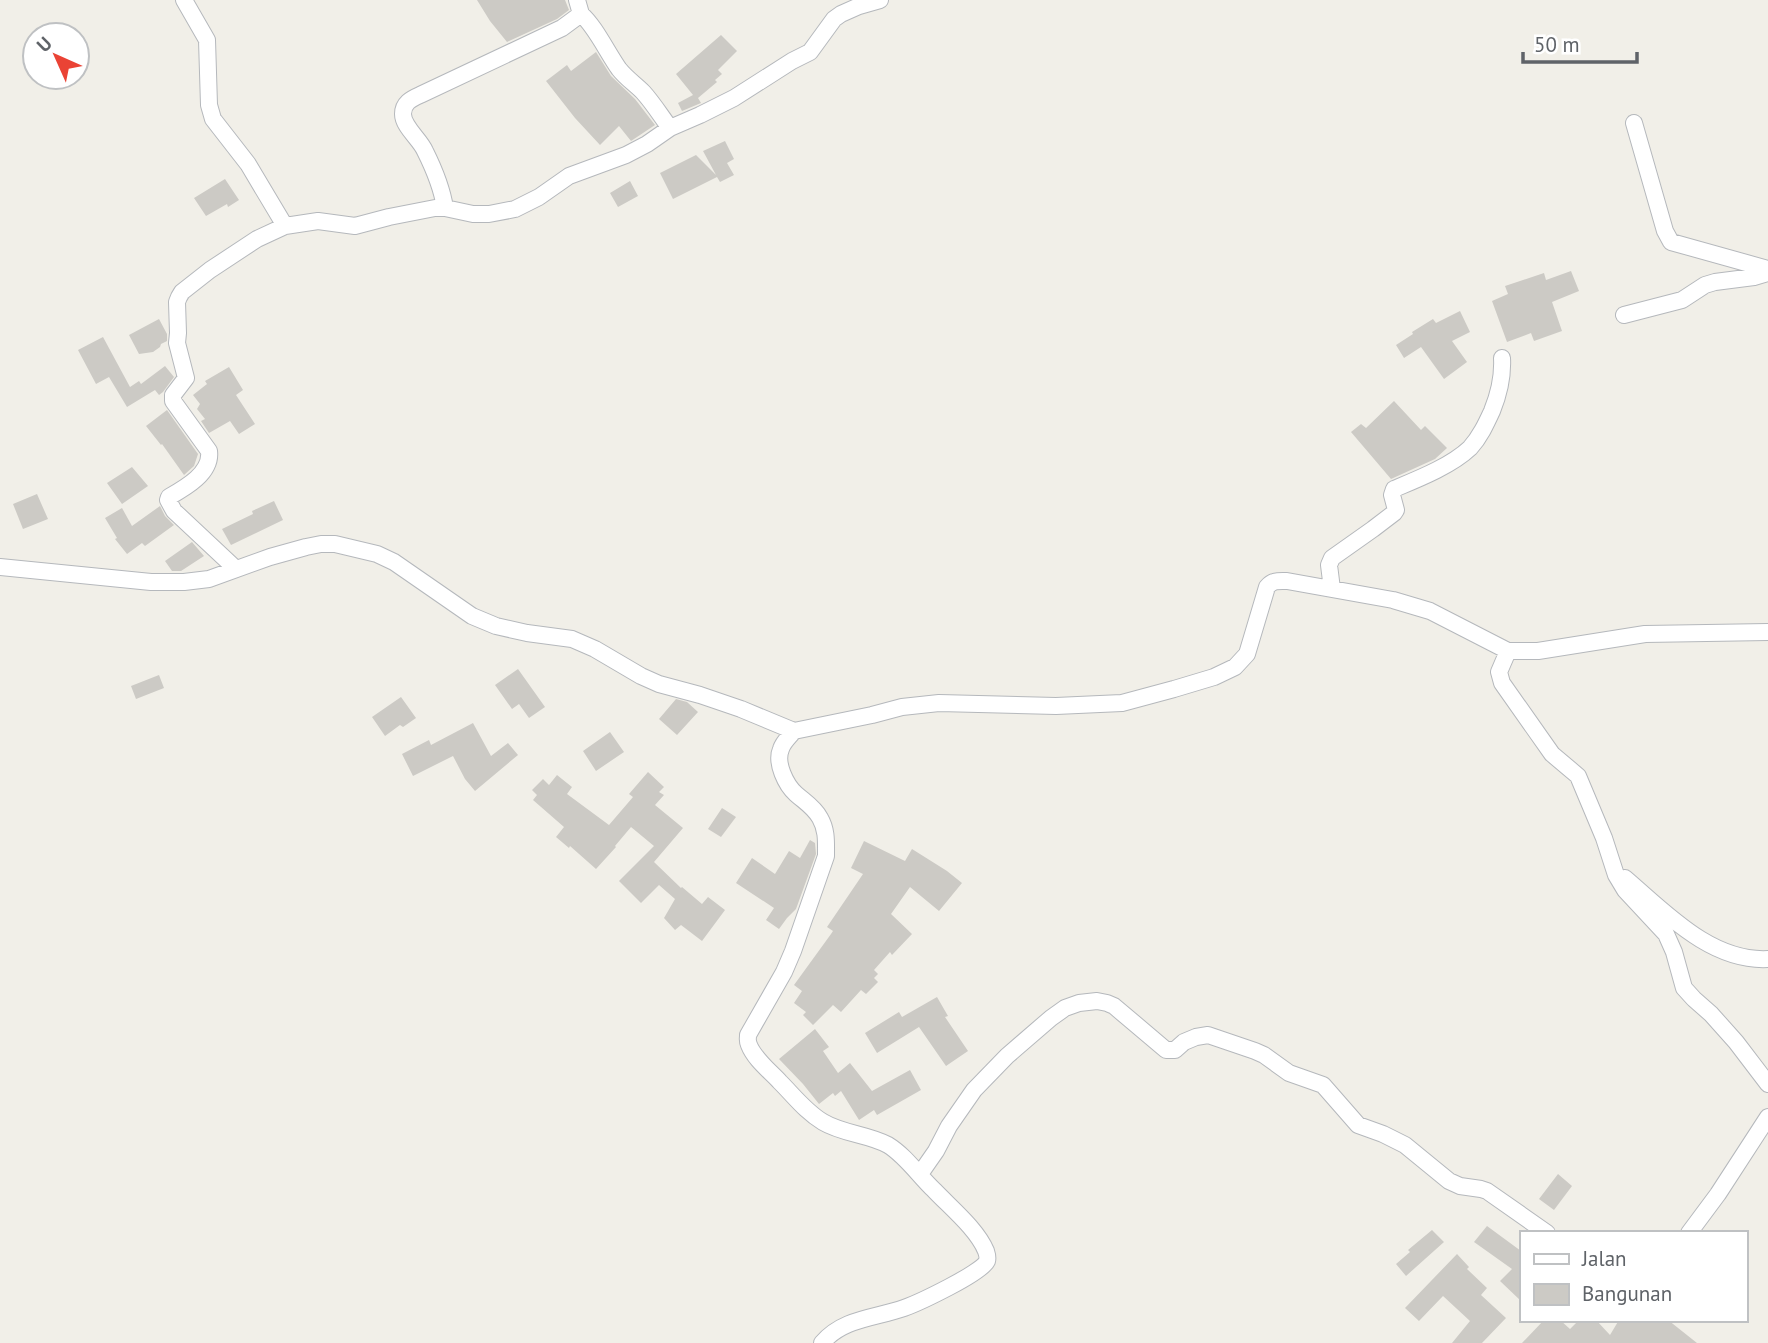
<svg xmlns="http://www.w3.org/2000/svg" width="1768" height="1343" viewBox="0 0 1768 1343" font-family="'PT Sans',sans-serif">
  <rect width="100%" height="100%" fill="#f1efe8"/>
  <!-- building -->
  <path fill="#cccac5" d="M 477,0 L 565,0 L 569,10 L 557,19 L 507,42 L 490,21 Z
    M 721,35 L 737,51 L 718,70 L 722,74 L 715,80 L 717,82 L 698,98 L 701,103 L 682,111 L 678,103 L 693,95 L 676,74 Z
    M 596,52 L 611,76 L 635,99 L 655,125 L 631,141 L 619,126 L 600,145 L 575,118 L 546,81 L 567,65 L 571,71 Z
    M 725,141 L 734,159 L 727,163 L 734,175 L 720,182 L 717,177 L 673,199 L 660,173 L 696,155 L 716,175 L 703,151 Z
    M 225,179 L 239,200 L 228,207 L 227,204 L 206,216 L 194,198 Z
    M 630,181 L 638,196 L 618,207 L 610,193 Z
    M 1571,271 L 1579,291 L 1552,302 L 1562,331 L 1534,341 L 1531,333 L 1507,342 L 1492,301 L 1508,294 L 1505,286 L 1544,273 L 1546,280 Z
    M 1460,311 L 1470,332 L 1452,341 L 1467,362 L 1444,379 L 1421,347 L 1404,358 L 1396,345 L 1413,334 L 1412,332 L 1433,319 L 1436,323 Z
    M 159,319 L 167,334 L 167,341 L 161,344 L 160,347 L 153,352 L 139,354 L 129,335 Z
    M 103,337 L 130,387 L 139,381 L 141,384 L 165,366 L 174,377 L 163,392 L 159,395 L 155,390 L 127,407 L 109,377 L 96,384 L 78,350 Z
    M 229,367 L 243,390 L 236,395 L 255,424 L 239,434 L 230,421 L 209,433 L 201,421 L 205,419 L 197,409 L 200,404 L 193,395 L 207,384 L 205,381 Z
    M 1394,401 L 1421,430 L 1425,426 L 1447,448 L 1435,459 L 1391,479 L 1351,432 L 1361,424 L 1366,428 Z
    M 167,410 L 198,454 L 194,466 L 184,475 L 162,444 L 161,445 L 146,426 Z
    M 132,467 L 148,486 L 122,504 L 107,483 Z
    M 37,494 L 48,519 L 23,529 L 13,504 Z
    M 274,501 L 283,520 L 231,545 L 222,529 L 253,514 L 252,511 Z
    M 160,506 L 165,516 L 174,525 L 145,546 L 142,543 L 127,554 L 115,539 L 117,538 L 105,518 L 122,508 L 132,526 Z
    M 192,542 L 204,556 L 181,571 L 172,571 L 165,561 Z
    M 518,669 L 545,707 L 529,718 L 519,704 L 512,709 L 495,685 Z
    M 159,675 L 164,688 L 136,699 L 131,686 Z
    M 401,697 L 416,718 L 403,727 L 400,725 L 385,736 L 372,717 Z
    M 676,699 L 687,702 L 698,712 L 677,735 L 659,719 Z
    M 473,723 L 491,756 L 508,743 L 518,755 L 475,791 L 465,779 L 453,756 L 413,776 L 402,754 L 429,740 L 431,745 Z
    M 610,732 L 624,752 L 596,771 L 583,751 Z
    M 648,772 L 664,787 L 659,792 L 664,795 L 655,805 L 683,828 L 654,862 L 681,888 L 682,887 L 702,904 L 708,897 L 725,910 L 702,941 L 681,925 L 675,930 L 664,918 L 675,899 L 659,885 L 641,903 L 619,881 L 654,846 L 631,827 L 615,846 L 616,847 L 596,869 L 570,846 L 569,848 L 556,837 L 564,827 L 533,800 L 537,795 L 532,790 L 543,779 L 549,785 L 557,775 L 572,787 L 567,794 L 609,825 L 633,797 L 629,794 Z
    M 722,808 L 736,817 L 721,837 L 708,829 Z
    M 810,840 L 815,843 L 816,854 L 796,909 L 787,918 L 779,929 L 766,920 L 774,908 L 736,883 L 752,858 L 775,874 L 789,851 L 800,858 Z
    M 864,841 L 905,861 L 912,849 L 947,871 L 962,883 L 939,911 L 910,887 L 891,914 L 912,934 L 892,955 L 890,952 L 874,970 L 878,974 L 874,978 L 878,982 L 866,994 L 861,990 L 841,1012 L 833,1005 L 813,1025 L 803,1015 L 806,1012 L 794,1003 L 802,991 L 794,985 L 831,934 L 833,931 L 827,927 L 863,874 L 851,868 Z
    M 937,997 L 948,1016 L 945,1017 L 968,1051 L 946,1066 L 919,1027 L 877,1053 L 865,1033 L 899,1012 L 902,1017 Z
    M 815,1029 L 829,1047 L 823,1051 L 838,1073 L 850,1063 L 872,1091 L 910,1070 L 921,1090 L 877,1115 L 874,1110 L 859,1120 L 841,1091 L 835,1096 L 833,1093 L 819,1104 L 803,1084 L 779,1059 Z
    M 1558,1174 L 1572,1186 L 1554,1210 L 1539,1199 Z
    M 1487,1226 L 1521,1251 L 1521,1301 L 1500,1281 L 1512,1269 L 1474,1242 Z
    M 1432,1230 L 1444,1242 L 1406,1276 L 1396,1264 L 1410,1252 L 1408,1250 Z
    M 1457,1254 L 1469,1267 L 1467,1269 L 1487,1288 L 1481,1295 L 1506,1318 L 1482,1343 L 1452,1343 L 1470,1321 L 1443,1296 L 1419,1321 L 1405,1308 Z
    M 1544,1320 L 1560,1320 L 1570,1329 L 1579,1320 L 1596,1320 L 1610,1335 L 1619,1320 L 1668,1320 L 1697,1343 L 1522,1343 Z"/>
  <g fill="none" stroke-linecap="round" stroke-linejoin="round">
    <!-- street casing -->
    <g stroke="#b5b8bc" stroke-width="18">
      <path id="street" d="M 184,0 L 207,40 L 209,105 L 213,119 L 248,164 L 285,226
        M 581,14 C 595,26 607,52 619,69 C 626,78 635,84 643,92 C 653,103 661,116 670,128
        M 1634,123 L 1665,231 L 1671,242 L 1768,269
        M 445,208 C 442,188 434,169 425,151 C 420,139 403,127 403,114 C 403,103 411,99 420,95 L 562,28 L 581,14 L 577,0
        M 1624,315 L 1682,300 L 1705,285 L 1715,282 L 1754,277 L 1768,273
        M 0,567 L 151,582 L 184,582 L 209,579 L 270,557 L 306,547 L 321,544 L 335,544 L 377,554 L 394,562 L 472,616 L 496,626 L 527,633 L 572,639 L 595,649 L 641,676 L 659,684 L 700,695 L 741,709 L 794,731 L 872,715 L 902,707 L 939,703 L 1056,706 L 1122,703 L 1174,689 L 1214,677 L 1235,667 L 1247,654 L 1267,587 C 1273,580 1278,581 1287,581 L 1393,600 L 1430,611 L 1508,651 L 1538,651 L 1645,634 L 1768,632
        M 236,569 L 174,511 L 168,500 L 169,497 C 185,488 212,473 209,451 L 173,401 L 173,395 L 186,378 L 177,343 L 178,333 L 177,302 L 179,297 L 182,292 L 210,270 L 257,239 L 285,226 L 318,221 L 355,226 L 389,217 L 435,208 L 445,208 L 473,214 L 489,214 L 515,209 L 539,197 L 569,176 L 626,155 L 647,144 L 670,128 L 700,115 L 734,98 L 792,61 L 810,52 L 834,19 L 841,14 L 859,6 L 880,0
        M 1332,589 L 1329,565 L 1332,558 L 1373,529 L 1394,513 L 1396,510 L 1392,495 L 1394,489 C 1418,479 1451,466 1470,448 C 1480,437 1486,424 1492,411 C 1499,394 1503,376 1502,358
        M 1508,651 L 1499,672 L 1502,683 L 1552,754 L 1578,776 L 1604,838 L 1616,875 L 1625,890 L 1666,934 L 1674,952 L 1684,988 L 1694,999 L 1711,1014 L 1736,1042 L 1768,1084
        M 794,731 C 789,737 783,742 781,749 C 775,763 786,785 796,794 C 805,802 814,807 820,818 C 827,830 826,842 826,856 L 793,951 L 784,972 L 748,1035 C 748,1040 747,1040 749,1045 C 755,1060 770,1071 780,1082 C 794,1096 806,1112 823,1122 C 843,1134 868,1134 888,1145 C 906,1156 919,1176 934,1190 C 950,1207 977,1229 986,1251 C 987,1254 988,1258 987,1261 C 982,1273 918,1303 904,1308 C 876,1318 843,1318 822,1343
        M 1625,878 C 1666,913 1711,962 1768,959
        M 920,1174 L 936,1151 L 949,1126 L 974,1090 L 1007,1056 L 1051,1018 L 1065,1008 L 1079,1003 L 1097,1001 L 1107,1003 L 1114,1006 L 1166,1050 L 1175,1050 L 1184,1042 L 1196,1037 L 1208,1035 L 1255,1051 L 1264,1055 L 1289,1073 L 1323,1085 L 1358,1125 L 1383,1134 L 1405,1145 L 1449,1181 L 1460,1186 L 1481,1189 L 1487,1191 L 1547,1233
        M 1689,1233 L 1718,1194 L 1768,1117"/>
    </g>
    <!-- street -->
    <use href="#street" stroke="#fff" stroke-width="16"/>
  </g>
  <!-- legend -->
  <rect x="1520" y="1231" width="228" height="91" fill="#ffffff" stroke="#bfc1c3" stroke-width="2"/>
  <rect x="1534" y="1254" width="35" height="10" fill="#ffffff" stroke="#bfc1c3" stroke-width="2"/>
  <text x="1582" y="1266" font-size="21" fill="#5f6368">Jalan</text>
  <rect x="1534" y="1284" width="35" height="21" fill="#cccac5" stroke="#bfc1c3" stroke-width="2"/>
  <text x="1582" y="1301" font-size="21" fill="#5f6368">Bangunan</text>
  <!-- north arrow -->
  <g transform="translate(56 56) rotate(315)"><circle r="33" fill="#ffffff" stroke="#bfc1c3" stroke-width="2"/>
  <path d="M0-5L12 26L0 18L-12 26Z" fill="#ea4335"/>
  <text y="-10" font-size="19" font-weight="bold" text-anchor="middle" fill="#5f6368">U</text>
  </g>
  <!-- scale -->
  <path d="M1523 52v10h114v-10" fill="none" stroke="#5f6368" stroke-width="3.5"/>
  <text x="1534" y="52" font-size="21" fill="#5f6368" stroke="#ffffff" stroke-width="5" paint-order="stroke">50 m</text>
</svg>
